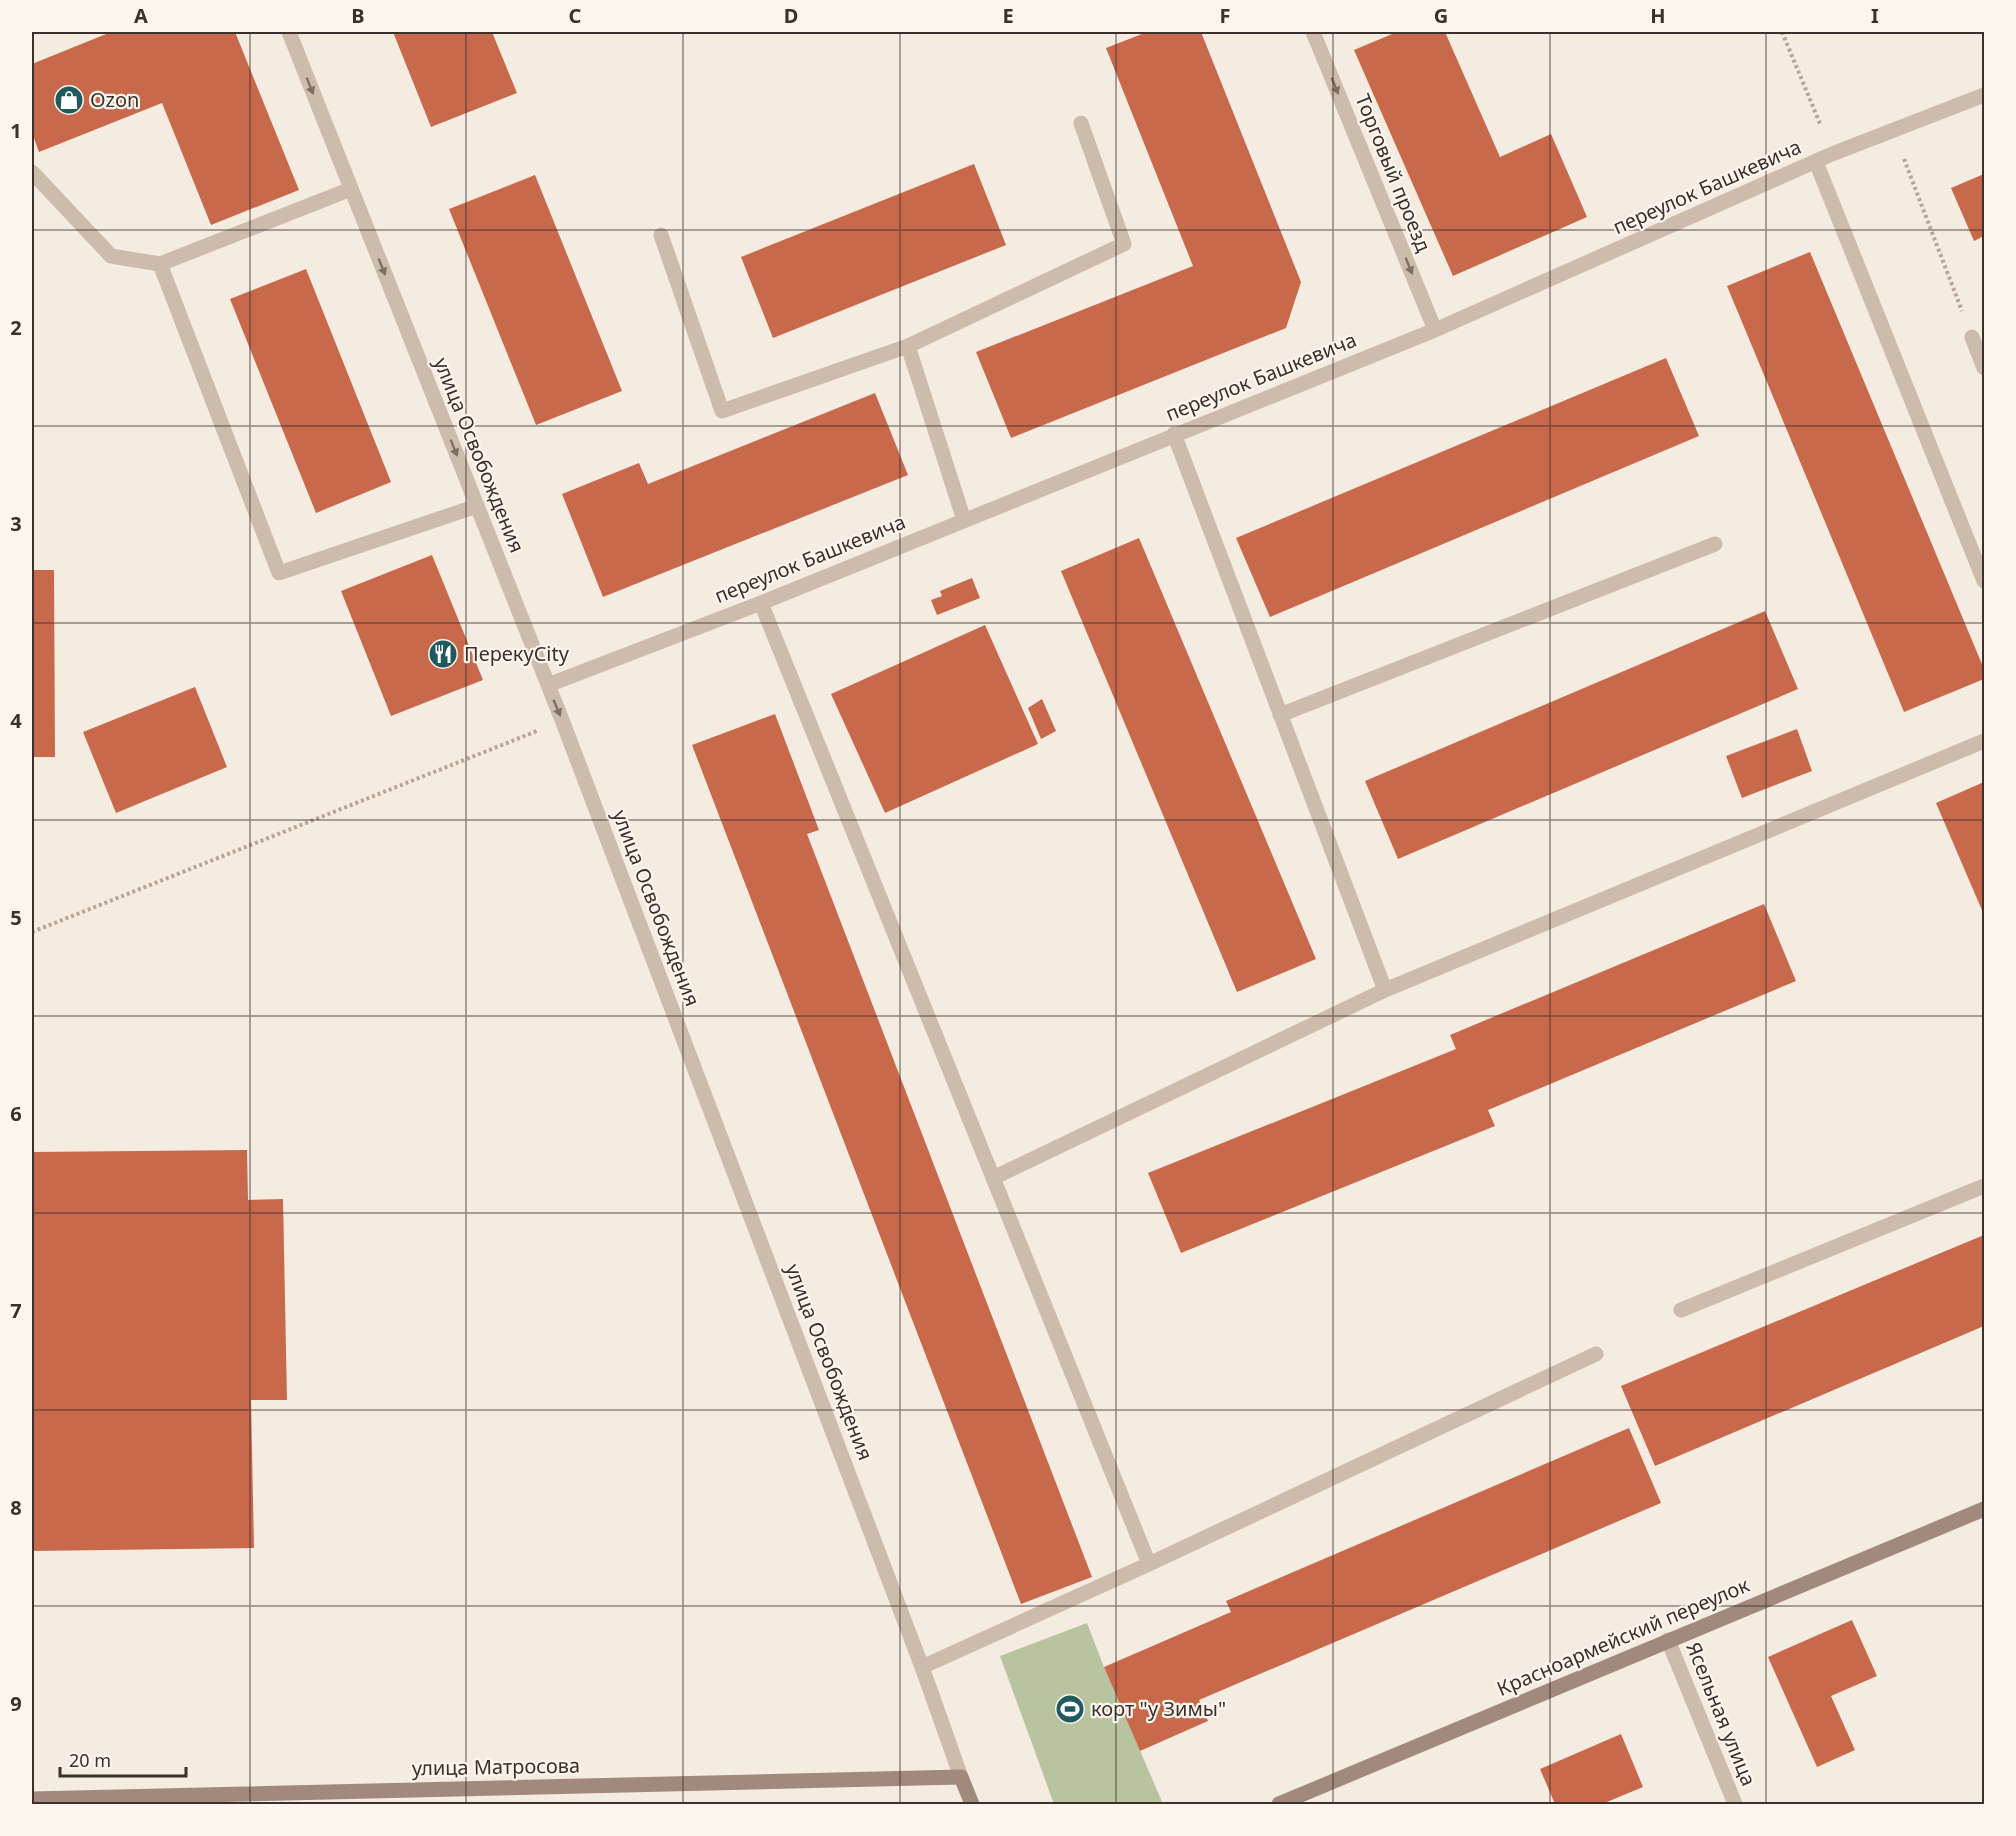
<svg xmlns="http://www.w3.org/2000/svg" width="2016" height="1836" viewBox="0 0 2016 1836" font-family="'Noto Sans',sans-serif">
  <rect width="100%" height="100%" fill="#f4ebe1"/>
  <!-- green -->
  <path fill="#b8c4a0" d="M 1087,1623 L 1104,1667 L 1163,1804 L 1054,1804 L 1000,1656 Z"/>
  <!-- building -->
  <path fill="#c8694b" d="M 111,32 L 235,32 L 299,190 L 211,225 L 162,103 L 39,152 L 32,133 L 32,64 Z
    M 393,32 L 492,32 L 517,93 L 431,127 Z
    M 1147,32 L 1201,32 L 1301,282 L 1286,328 L 1011,438 L 976,352 L 1193,266 L 1106,48 Z
    M 1397,32 L 1445,32 L 1500,157 L 1551,134 L 1587,217 L 1453,276 L 1354,50 Z
    M 974,164 L 1006,245 L 773,338 L 741,257 Z
    M 1984,174 L 1984,236 L 1974,241 L 1951,188 Z
    M 535,175 L 622,391 L 536,425 L 449,209 Z
    M 1810,252 L 1984,669 L 1984,679 L 1904,712 L 1727,286 Z
    M 306,269 L 391,482 L 316,513 L 230,299 Z
    M 1666,358 L 1699,436 L 1270,617 L 1236,538 Z
    M 875,393 L 908,475 L 603,597 L 562,494 L 639,463 L 648,484 Z
    M 1139,538 L 1316,959 L 1237,992 L 1061,571 Z
    M 432,555 L 483,680 L 391,716 L 341,591 Z
    M 32,570 L 54,570 L 55,757 L 32,757 Z
    M 972,578 L 980,598 L 937,615 L 931,600 L 942,596 L 940,591 Z
    M 1765,611 L 1798,689 L 1398,859 L 1365,781 Z
    M 985,625 L 1038,744 L 885,813 L 831,694 Z
    M 195,687 L 227,767 L 116,813 L 83,732 Z
    M 1042,699 L 1056,731 L 1041,739 L 1028,708 Z
    M 775,714 L 819,830 L 807,834 L 1092,1577 L 1021,1604 L 692,745 Z
    M 1797,729 L 1812,771 L 1742,798 L 1726,756 Z
    M 1984,782 L 1984,915 L 1936,803 Z
    M 1764,904 L 1796,981 L 1488,1110 L 1495,1126 L 1181,1253 L 1148,1173 L 1456,1049 L 1450,1035 Z
    M 247,1150 L 248,1200 L 283,1199 L 287,1400 L 251,1400 L 254,1548 L 32,1551 L 32,1152 Z
    M 1984,1235 L 1984,1326 L 1655,1466 L 1621,1386 Z
    M 1629,1428 L 1661,1503 L 1199,1700 L 1208,1721 L 1140,1751 L 1104,1667 L 1231,1612 L 1226,1601 Z
    M 1852,1620 L 1877,1676 L 1831,1696 L 1855,1750 L 1817,1767 L 1768,1657 Z
    M 1621,1734 L 1643,1787 L 1602,1804 L 1555,1804 L 1540,1769 Z"/>
  <g fill="none" stroke-linecap="round" stroke-linejoin="round">
    <!-- path -->
    <path stroke="#b9a596" stroke-width="4" stroke-dasharray="3 3" stroke-linecap="butt" d="M 1782,32 L 1821,126
      M 1904,159 L 1962,311
      M 32,932 L 537,731"/>
    <!-- lane -->
    <path stroke="#cdbbac" stroke-width="15" d="M 1816,162 L 1984,581
      M 32,172 L 111,256 L 160,264 L 351,189
      M 661,235 L 722,411 L 908,346
      M 160,264 L 279,573 L 477,506
      M 1174,434 L 1385,990
      M 964,520 L 908,346 L 1124,244 L 1081,123
      M 761,603 L 1149,1564 L 922,1667
      M 1280,715 L 1715,544
      M 993,1178 L 1385,990 L 1984,741
      M 1681,1310 L 1984,1186
      M 1149,1564 L 1596,1354"/>
    <!-- street -->
    <path stroke="#cdbbac" stroke-width="15" d="M 289,32 L 562,720 L 922,1667 L 961,1777
      M 1313,32 L 1435,330
      M 1972,337 L 1984,368
      M 548,685 L 761,603 L 1435,330 L 1832,154 L 1984,95
      M 1668,1640 L 1735,1804"/>
    <!-- secondary -->
    <path stroke="#a18a7d" stroke-width="15" d="M 32,1799 L 961,1777 L 972,1804
      M 1279,1804 L 1984,1509"/>
  </g>
  <!-- one-way arrows -->
  <defs><path id="oneway-solid" d="M-6-.8H1V-3.2L6.5 0L1 3.2V.8H-6Z" transform="scale(1.5)"/></defs>
  <g fill="#7d6f65">
    <use href="#oneway-solid" transform="translate(310 86) rotate(68)"/>
    <use href="#oneway-solid" transform="translate(1335 86) rotate(68)"/>
    <use href="#oneway-solid" transform="translate(1409 266) rotate(68)"/>
    <use href="#oneway-solid" transform="translate(382 267) rotate(68)"/>
    <use href="#oneway-solid" transform="translate(454 448) rotate(68)"/>
    <use href="#oneway-solid" transform="translate(557 708) rotate(67)"/>
  </g>
  <!-- grid -->
  <path fill="none" stroke="#3b302b" stroke-width="1.5" stroke-opacity="0.55" d="M 250,32 L 250,1804M 466,32 L 466,1804M 683,32 L 683,1804M 900,32 L 900,1804M 1116,32 L 1116,1804M 1333,32 L 1333,1804M 1550,32 L 1550,1804M 1766,32 L 1766,1804M 32,230 L 1984,230M 32,426 L 1984,426M 32,623 L 1984,623M 32,820 L 1984,820M 32,1016 L 1984,1016M 32,1213 L 1984,1213M 32,1410 L 1984,1410M 32,1606 L 1984,1606"/>
  <!-- icons -->
  <defs>
    <g id="shop-disc" transform="scale(1.5)"><circle r="9.5" fill="#1f5a5e" stroke="#fbf5ee"/><path d="M-5-2.5h2.3a2.7 3.5 0 0 1 5.4 0H5L5.5 6h-11ZM-1.5-2.5h3a1.5 2.3 0 0 0-3 0Z" fill="#fff"/></g>
    <g id="restaurant-disc" transform="scale(1.5)"><circle r="9.5" fill="#1f5a5e" stroke="#fbf5ee"/><path d="M-5-6h1v4h1v-4h1v4h1v-4h1v5L-1.5 .5V6h-2V.5L-5-1ZM5-6V6H3V1.5H1.5Q1.5-4 5-6Z" fill="#fff"/></g>
    <g id="stadium-disc" transform="scale(1.5)"><circle r="9.5" fill="#1f5a5e" stroke="#fbf5ee"/><path d="M0-5a6.5 5 0 1 0 0 10a6.5 5 0 1 0 0-10ZM-3.5-1.8h7v3.6h-7Z" fill="#fff"/></g>
  </defs>
  <g fill-rule="evenodd">
    <use href="#shop-disc" x="69" y="100"/>
    <use href="#restaurant-disc" x="443" y="654"/>
    <use href="#stadium-disc" x="1070" y="1709"/>
  </g>
  <g text-anchor="middle" stroke-width="4.5" stroke-linejoin="round" paint-order="stroke">
    <!-- poi labels -->
    <g font-size="20" fill="#3b302b" stroke="#fbf5ee" text-anchor="start">
      <text x="90" y="107">Ozon</text>
      <text x="464" y="661">ПерекуCity</text>
      <text x="1091" y="1716">корт "у Зимы"</text>
    </g>
    <!-- street labels -->
    <g font-size="20" fill="#3b302b" stroke="#fbf5ee">
      <text transform="translate(1393 173) rotate(68)" y="7">Торговый проезд</text>
      <text transform="translate(1707 187) rotate(-24)" y="7">переулок Башкевича</text>
      <text transform="translate(1261 377) rotate(-22)" y="7">переулок Башкевича</text>
      <text transform="translate(479 455) rotate(68)" y="7">улица Освобождения</text>
      <text transform="translate(810 559) rotate(-22)" y="7">переулок Башкевича</text>
      <text transform="translate(656 908) rotate(69)" y="7">улица Освобождения</text>
      <text transform="translate(829 1362) rotate(69)" y="7">улица Освобождения</text>
      <text transform="translate(1623 1637) rotate(-23)" y="7">Красноармейский переулок</text>
      <text transform="translate(1721 1714) rotate(68)" y="7">Ясельная улица</text>
      <text transform="translate(496 1767) rotate(-1)" y="7">улица Матросова</text>
    </g>
  </g>
  <!-- border -->
  <rect width="2016" height="1836" fill="none" stroke="#fbf5ee" stroke-width="66"/>
  <!-- scale -->
  <path d="M60 1767v9h126v-9" fill="none" stroke="#3b302b" stroke-width="3"/>
  <text x="69" y="1767" font-size="18" fill="#3b302b" stroke="#fbf5ee" stroke-width="4.5" paint-order="stroke">20 m</text>
  <rect x="33" y="33" width="1950" height="1770" fill="none" stroke="#3b302b" stroke-width="2"/>
  <g font-size="20" text-anchor="middle" font-weight="bold" fill="#3b302b">
    <text x="141" y="23">A</text>
    <text x="358" y="23">B</text>
    <text x="575" y="23">C</text>
    <text x="791" y="23">D</text>
    <text x="1008" y="23">E</text>
    <text x="1225" y="23">F</text>
    <text x="1441" y="23">G</text>
    <text x="1658" y="23">H</text>
    <text x="1875" y="23">I</text>
    <text x="16" y="138">1</text>
    <text x="16" y="335">2</text>
    <text x="16" y="531">3</text>
    <text x="16" y="728">4</text>
    <text x="16" y="925">5</text>
    <text x="16" y="1121">6</text>
    <text x="16" y="1318">7</text>
    <text x="16" y="1515">8</text>
    <text x="16" y="1711">9</text>
  </g>
</svg>
